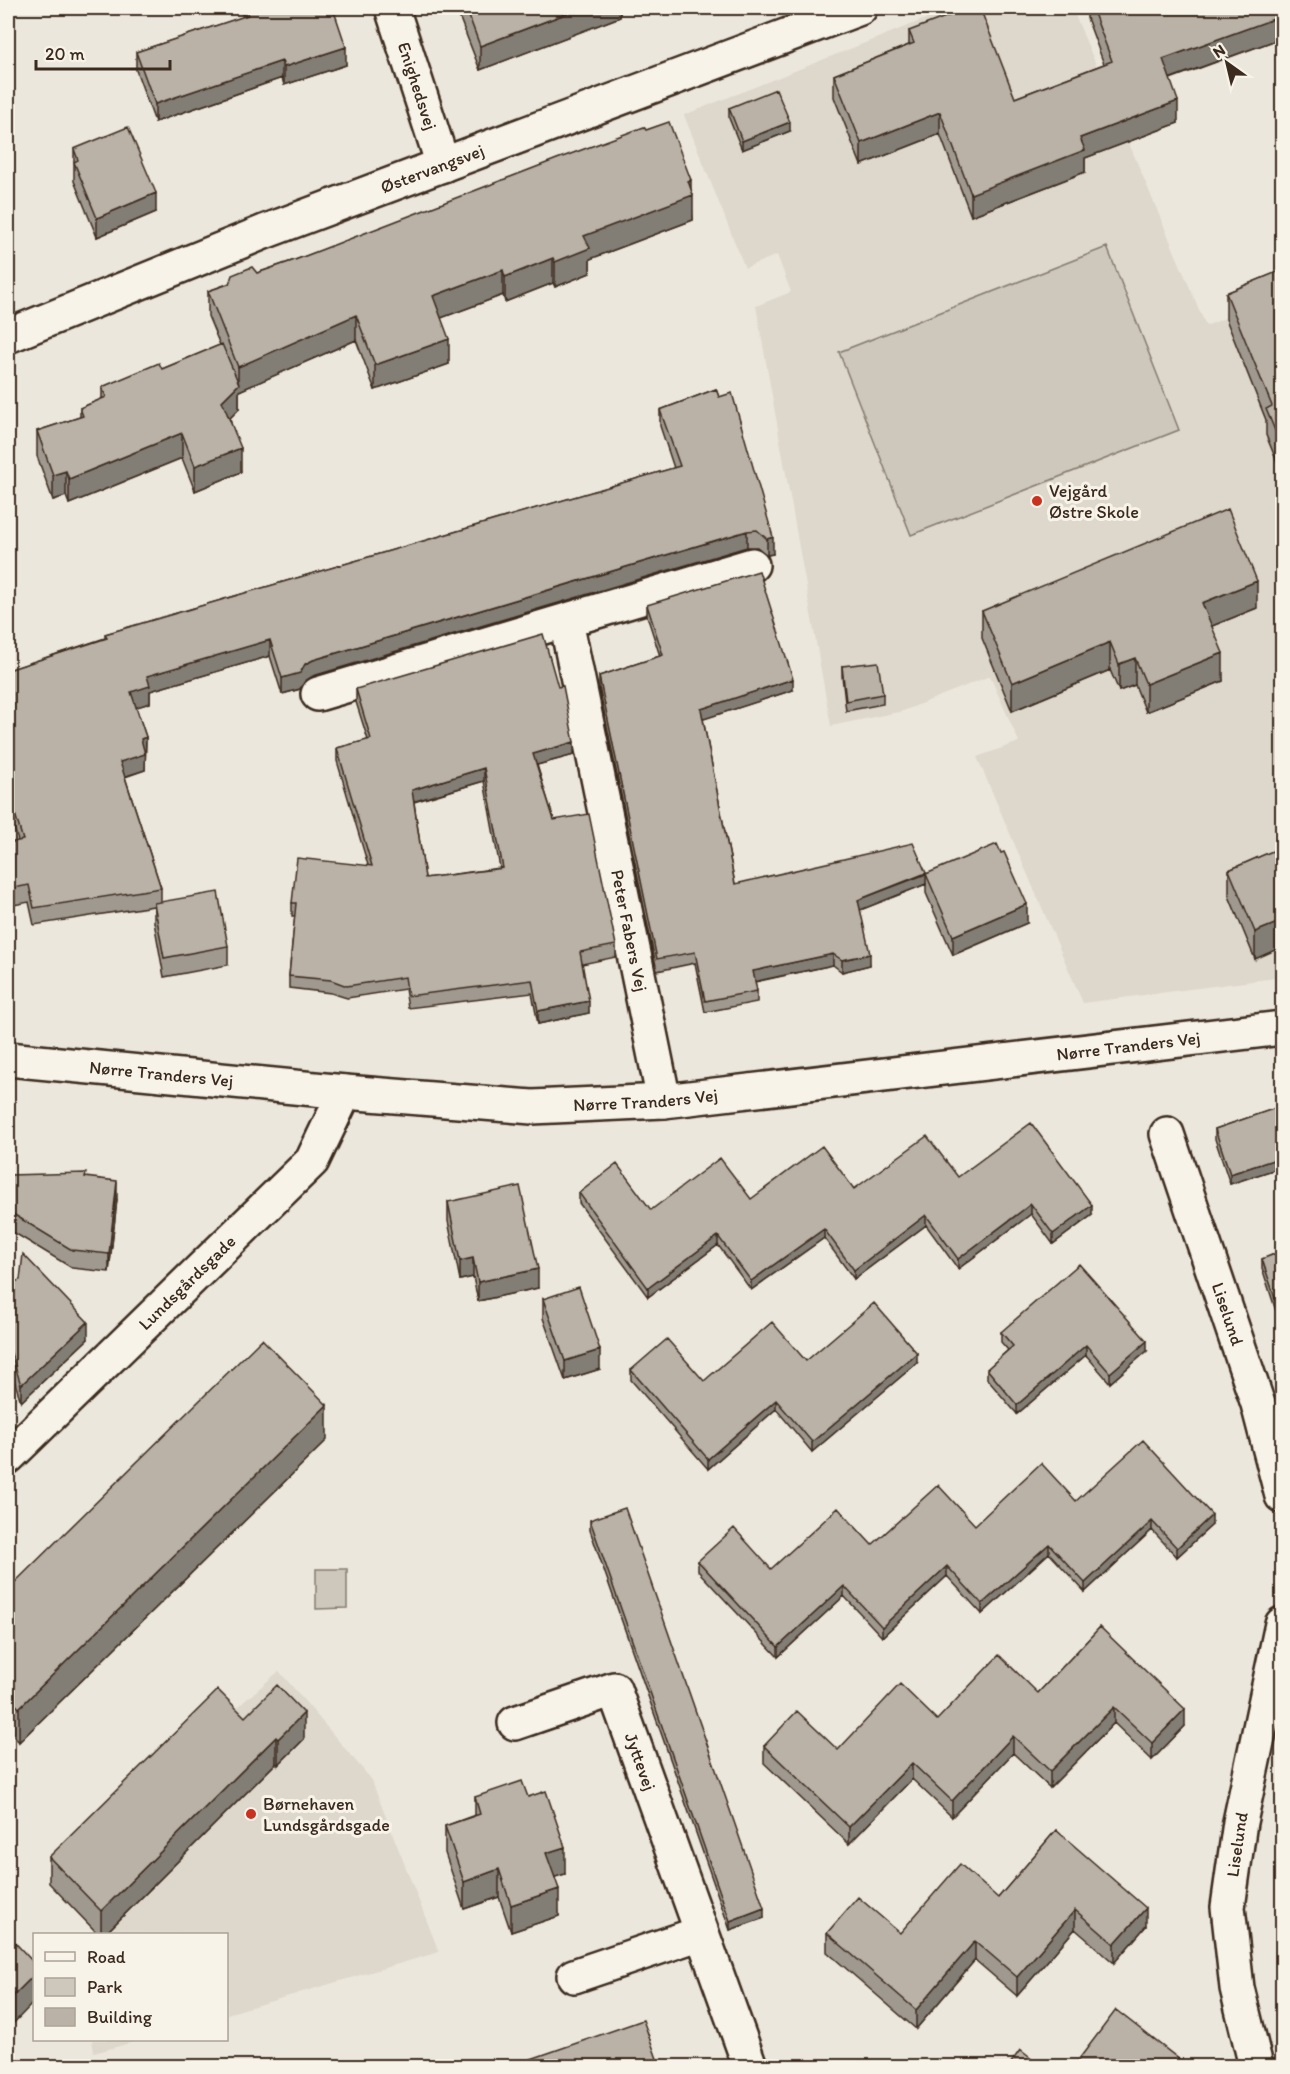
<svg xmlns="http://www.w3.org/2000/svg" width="1290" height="2074" viewBox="0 0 1290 2074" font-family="Itim,sans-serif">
  <rect width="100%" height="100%" fill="#ece7dc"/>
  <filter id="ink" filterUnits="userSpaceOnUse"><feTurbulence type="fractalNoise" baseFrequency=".0167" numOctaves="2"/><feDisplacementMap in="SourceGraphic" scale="12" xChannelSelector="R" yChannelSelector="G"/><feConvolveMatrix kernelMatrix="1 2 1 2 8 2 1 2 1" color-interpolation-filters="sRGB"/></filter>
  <g filter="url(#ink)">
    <!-- built -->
    <path fill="#ddd7cc" d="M 953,8 L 1072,8 L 1206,326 L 1282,294 L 1282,977 L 1083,1003 L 977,757 L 1019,742 L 990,676 L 903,711 L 831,726 L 756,306 L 791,292 L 777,255 L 745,268 L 684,115 Z
      M 279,1671 L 371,1779 L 439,1952 L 227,2014 L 226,1934 L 104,1934 L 232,1712 Z
      M 92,2040 L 141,2040 L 94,2053 Z"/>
    <!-- green -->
    <path fill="#cec8bc" stroke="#84796d" stroke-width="1.5" d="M 1107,247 L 1179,430 L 911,535 L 839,352 Z
      M 316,1569 L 347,1569 L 347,1608 L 316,1609 Z"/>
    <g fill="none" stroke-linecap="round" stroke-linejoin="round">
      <!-- minor casing -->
      <g stroke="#3b2a1e" stroke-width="38">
        <g id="minor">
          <path id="s1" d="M 392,8 L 443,165"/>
          <path id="s2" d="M 8,336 L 264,232 L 860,8"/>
          <path id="s3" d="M 566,621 L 664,1101"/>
          <path d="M 318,694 L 752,565"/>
          <path id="s4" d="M 8,1059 L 345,1092 L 532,1107 L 664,1101 L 1282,1028"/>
          <path id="s5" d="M 1167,1134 L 1258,1404 L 1282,1496"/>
          <path id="s6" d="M 8,1457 L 312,1161 L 345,1092"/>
          <path id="s7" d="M 515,1723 L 614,1689 L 750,2066"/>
          <path d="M 574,1976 L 701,1933"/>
          <path id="s8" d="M 1256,2066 L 1237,1988 L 1228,1907 L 1240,1822 L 1282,1624"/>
        </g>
      </g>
      <!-- minor -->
      <use href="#minor" stroke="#f7f3e8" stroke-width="33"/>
    </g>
    <!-- wall -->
    <path fill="#a09990" stroke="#3b2a1e" stroke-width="1.5" fill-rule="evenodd" d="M 240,8 L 333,8 L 346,65 L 284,85 L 282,78 L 155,122 L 136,70 L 136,52 L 243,17 Z
      M 459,8 L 620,8 L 620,17 L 480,70 L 459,16 Z
      M 1087,8 L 1282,8 L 1282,47 L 1279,39 L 1170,79 L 1178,123 L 1085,158 L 1085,172 L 971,216 L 940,134 L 861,165 L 834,97 L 834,75 L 909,45 L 909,31 L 1015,98 L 1104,64 L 1087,18 Z
      M 729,108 L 790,131 L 742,150 L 729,118 Z
      M 646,130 L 691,190 L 693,220 L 590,259 L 590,273 L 555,287 L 553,283 L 505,302 L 503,295 L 441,318 L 449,364 L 375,390 L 356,340 L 239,391 L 239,409 L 230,418 L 241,472 L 195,491 L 182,458 L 69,504 L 66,496 L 53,500 L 37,456 L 37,431 L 80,417 L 80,408 L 102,399 L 102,387 L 162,369 L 220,345 L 208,316 L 208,291 L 257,273 L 295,260 Z
      M 74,149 L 156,212 L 97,237 L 74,181 Z
      M 1282,270 L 1282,474 L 1266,435 L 1266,420 L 1226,319 L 1226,293 Z
      M 716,389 L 773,554 L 767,555 L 757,547 L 747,547 L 313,676 L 305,681 L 300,689 L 282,694 L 270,656 L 150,691 L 150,703 L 136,707 L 146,737 L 145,770 L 125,777 L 161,888 L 161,902 L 228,946 L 228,965 L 164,977 L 154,922 L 154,906 L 34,925 L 29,902 L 8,906 L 8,843 L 18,841 L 8,808 L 8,670 L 105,638 L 105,634 L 674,468 L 660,426 L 660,410 Z
      M 647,605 L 793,690 L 703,719 L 735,884 L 926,873 L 1027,923 L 953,955 L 926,893 L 926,884 L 860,910 L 870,965 L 842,972 L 833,965 L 755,982 L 757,991 L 757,1002 L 705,1012 L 695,963 L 657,971 L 599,687 L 599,676 L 660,656 L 647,616 Z
      M 1257,608 L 1212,626 L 1223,681 L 1146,712 L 1135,685 L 1119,691 L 1110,670 L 1012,711 L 982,638 L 982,611 Z
      M 842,666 L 883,694 L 883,704 L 846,711 L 842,676 Z
      M 356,689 L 574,755 L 537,765 L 554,820 L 616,945 L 616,957 L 582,964 L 589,1013 L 538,1024 L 532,993 L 408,1008 L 405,989 L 347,998 L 331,993 L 289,988 L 289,976 L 295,916 L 292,916 L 292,903 L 368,865 L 337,761 L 337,748 L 368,740 L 356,702 ZM 484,781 L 500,868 L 425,878 L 414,802 Z
      M 1282,847 L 1255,959 L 1229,896 L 1229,870 Z
      M 1282,1106 L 1282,1167 L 1230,1184 L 1215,1139 L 1215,1129 Z
      M 8,1175 L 86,1178 L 117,1199 L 109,1272 L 72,1268 L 8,1229 Z
      M 958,1177 L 1092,1215 L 1053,1244 L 1031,1214 L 958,1269 L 926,1225 L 854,1279 L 824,1238 L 751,1290 L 718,1245 L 648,1297 L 579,1203 L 579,1193 L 651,1210 Z
      M 448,1202 L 538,1288 L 478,1301 L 473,1277 L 460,1280 L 448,1221 Z
      M 1282,1251 L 1277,1314 L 1262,1268 L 1262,1259 Z
      M 8,1284 L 88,1339 L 21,1402 L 8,1361 Z
      M 543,1299 L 600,1369 L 565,1380 L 543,1318 Z
      M 1001,1332 L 1147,1351 L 1110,1383 L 1086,1355 L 1017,1414 L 987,1379 L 987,1369 L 1008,1350 L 1001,1342 Z
      M 806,1361 L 917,1363 L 812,1452 L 776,1409 L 708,1469 L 631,1380 L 631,1370 L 704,1381 Z
      M 327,1440 L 19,1742 L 8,1730 L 8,1589 Z
      M 1076,1501 L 1212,1525 L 1177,1557 L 1152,1530 L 1085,1592 L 1049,1553 L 982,1614 L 947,1576 L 882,1637 L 844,1596 L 778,1657 L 698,1571 L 698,1561 L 771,1569 L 872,1545 L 975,1525 Z
      M 590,1520 L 764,1918 L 730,1930 L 590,1530 Z
      M 1100,1627 L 1185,1726 L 1152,1760 L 1114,1723 L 1050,1788 L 1013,1753 L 952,1817 L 912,1779 L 849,1844 L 764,1763 L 764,1746 L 838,1750 L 937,1720 L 1038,1693 Z
      M 245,1717 L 304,1739 L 278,1765 L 276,1763 L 104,1935 L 99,1935 L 49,1883 L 49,1857 Z
      M 475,1797 L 528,1797 L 565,1874 L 555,1877 L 559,1916 L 511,1932 L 499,1897 L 464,1909 L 445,1853 L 445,1826 L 475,1815 Z
      M 1056,1830 L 1146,1926 L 1114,1963 L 1075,1929 L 1017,1996 L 975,1960 L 916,2029 L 827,1952 L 827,1933 L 900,1933 L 998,1898 Z"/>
    <!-- shaded-wall -->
    <path fill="#827d75" stroke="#3b2a1e" stroke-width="1.5" d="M 581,8 L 620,8 L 620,17 L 480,70 L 480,46 Z
      M 1279,17 L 1279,39 L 1163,81 L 1163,59 Z
      M 346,47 L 346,65 L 284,85 L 284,67 Z
      M 282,61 L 282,78 L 155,122 L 155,104 Z
      M 1178,101 L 1178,123 L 1085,158 L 1085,172 L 971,216 L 971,194 L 1080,138 Z
      M 940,112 L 940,134 L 861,165 L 861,143 Z
      M 790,122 L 790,131 L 742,150 L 742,141 Z
      M 691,180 L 691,196 L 693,195 L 693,220 L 590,259 L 590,273 L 555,287 L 555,262 L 584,236 Z
      M 156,193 L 156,212 L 97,237 L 97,218 Z
      M 553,258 L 553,283 L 505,302 L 505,277 Z
      M 503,270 L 503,295 L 433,321 L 433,296 Z
      M 356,315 L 356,340 L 239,391 L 239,409 L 222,426 L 222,401 L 238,385 L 238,367 Z
      M 449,339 L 449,364 L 375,390 L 375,365 Z
      M 182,433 L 182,458 L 69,504 L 69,479 Z
      M 241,448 L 241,472 L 195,491 L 195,466 Z
      M 66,471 L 66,496 L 53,500 L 53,475 Z
      M 747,531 L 747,547 L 313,676 L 305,681 L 300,689 L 282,694 L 282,678 L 313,660 Z
      M 773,537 L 773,554 L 767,555 L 767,539 Z
      M 1257,581 L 1257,608 L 1202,630 L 1202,603 Z
      M 270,640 L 270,656 L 150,691 L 150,703 L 131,709 L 131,692 L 147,676 Z
      M 1110,642 L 1110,670 L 1012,711 L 1012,683 Z
      M 1223,653 L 1223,681 L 1146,712 L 1146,684 Z
      M 1135,658 L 1135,685 L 1119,691 L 1119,664 Z
      M 793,679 L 793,690 L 701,720 L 701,709 Z
      M 146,737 L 145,770 L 120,778 L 120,762 L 141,739 Z
      M 574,742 L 574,755 L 533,766 L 533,754 Z
      M 484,768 L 484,781 L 412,802 L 412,790 Z
      M 926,874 L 926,884 L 858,911 L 858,900 Z
      M 1027,904 L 1027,923 L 953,955 L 953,936 Z
      M 1282,921 L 1282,947 L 1255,959 L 1255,932 Z
      M 833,954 L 833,965 L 753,982 L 753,971 Z
      M 870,954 L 870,965 L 842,972 L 842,960 Z
      M 589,1001 L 589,1013 L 538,1024 L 538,1011 Z
      M 1282,1157 L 1282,1167 L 1230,1184 L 1230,1174 Z
      M 117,1181 L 117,1199 L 109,1272 L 109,1254 Z
      M 1031,1204 L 1031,1214 L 958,1269 L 958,1259 Z
      M 1092,1205 L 1092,1215 L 1053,1244 L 1053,1234 Z
      M 926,1215 L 926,1225 L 854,1279 L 854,1270 Z
      M 824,1229 L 824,1238 L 751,1290 L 751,1281 Z
      M 718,1236 L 718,1245 L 648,1297 L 648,1288 Z
      M 473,1258 L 473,1277 L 460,1280 L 460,1261 Z
      M 538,1269 L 538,1288 L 478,1301 L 478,1282 Z
      M 1282,1302 L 1282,1312 L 1277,1314 L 1277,1304 Z
      M 88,1322 L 88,1339 L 21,1402 L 21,1385 Z
      M 1147,1341 L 1147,1351 L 1110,1383 L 1110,1373 Z
      M 1086,1345 L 1086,1355 L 1017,1414 L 1017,1405 Z
      M 600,1350 L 600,1369 L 565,1380 L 565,1361 Z
      M 917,1353 L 917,1363 L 812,1452 L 812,1442 Z
      M 776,1400 L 776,1409 L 708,1469 L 708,1459 Z
      M 327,1405 L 327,1440 L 19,1742 L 19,1708 Z
      M 1212,1515 L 1212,1525 L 1177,1557 L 1177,1548 Z
      M 1152,1521 L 1152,1530 L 1085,1592 L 1085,1583 Z
      M 1049,1544 L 1049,1553 L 982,1614 L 982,1604 Z
      M 947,1566 L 947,1576 L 882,1637 L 882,1627 Z
      M 844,1586 L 844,1596 L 778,1657 L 778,1647 Z
      M 1114,1707 L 1114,1723 L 1050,1788 L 1050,1771 Z
      M 1185,1709 L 1185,1726 L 1152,1760 L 1152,1743 Z
      M 304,1713 L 304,1739 L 278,1765 L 278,1739 Z
      M 1013,1736 L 1013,1753 L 952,1817 L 952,1801 Z
      M 276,1737 L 276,1763 L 104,1935 L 101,1935 L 101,1911 Z
      M 912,1763 L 912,1779 L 849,1844 L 849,1827 Z
      M 565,1847 L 565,1874 L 546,1880 L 546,1853 Z
      M 499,1869 L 499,1897 L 464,1909 L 464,1882 Z
      M 559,1889 L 559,1916 L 511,1932 L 511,1905 Z
      M 764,1908 L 764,1918 L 730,1930 L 730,1921 Z
      M 1146,1908 L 1146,1926 L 1114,1963 L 1114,1944 Z
      M 1075,1910 L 1075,1929 L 1017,1996 L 1017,1977 Z
      M 975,1941 L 975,1960 L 916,2029 L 916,2010 Z
      M 34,1975 L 34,2002 L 8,2029 L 8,2001 Z"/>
    <!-- building -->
    <path fill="#bab2a7" stroke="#3b2a1e" stroke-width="1.5" fill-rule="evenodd" d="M 246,8 L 333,8 L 346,47 L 284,67 L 282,61 L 155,104 L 136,52 L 248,15 Z
      M 466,8 L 581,8 L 480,46 Z
      M 969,8 L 980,8 L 1015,98 L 1112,61 L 1092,8 L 1282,8 L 1282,25 L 1279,17 L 1163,59 L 1178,101 L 1080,138 L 1085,150 L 971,194 L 940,112 L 861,143 L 834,75 L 914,43 L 909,31 Z
      M 776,89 L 790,122 L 742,141 L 729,108 Z
      M 669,122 L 691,180 L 688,181 L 693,195 L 584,236 L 590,248 L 555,262 L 553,258 L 505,277 L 503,270 L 433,296 L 449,339 L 375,365 L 356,315 L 238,367 L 208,291 L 229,284 L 232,275 L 252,267 L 257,273 L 295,260 L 557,159 L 644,127 L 646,130 Z
      M 128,127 L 156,193 L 97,218 L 74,162 L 78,160 L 74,149 Z
      M 1282,270 L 1282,447 L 1266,409 L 1272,406 L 1226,293 Z
      M 222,344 L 239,384 L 222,401 L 241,448 L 195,466 L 182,433 L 69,479 L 66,471 L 53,475 L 37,431 L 83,416 L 80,408 L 106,397 L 102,387 L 159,363 L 162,369 Z
      M 716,389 L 719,397 L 732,393 L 773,537 L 767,539 L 757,530 L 747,531 L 313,660 L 305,664 L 300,673 L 282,678 L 270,640 L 147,676 L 150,686 L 131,692 L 146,737 L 141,739 L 145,754 L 120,762 L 161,888 L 34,908 L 29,885 L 8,889 L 8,843 L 23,840 L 8,791 L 8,670 L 107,638 L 105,634 L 680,466 L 660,410 Z
      M 1228,509 L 1257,581 L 1202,603 L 1223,653 L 1146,684 L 1135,658 L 1119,664 L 1110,642 L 1012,683 L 982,611 Z
      M 759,571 L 793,679 L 701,709 L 735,884 L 913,843 L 926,873 L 858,900 L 870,954 L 842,960 L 833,954 L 753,971 L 757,991 L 705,1001 L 695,952 L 657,959 L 599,676 L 663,655 L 647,605 Z
      M 543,634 L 558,687 L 563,686 L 574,742 L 533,754 L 554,820 L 589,814 L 616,945 L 580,952 L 589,1001 L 538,1011 L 532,980 L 408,996 L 405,977 L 347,986 L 331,980 L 289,976 L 296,903 L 292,903 L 297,858 L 372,866 L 337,748 L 371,739 L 356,689 ZM 484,768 L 503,868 L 425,878 L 412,790 Z
      M 878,662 L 883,694 L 846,701 L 842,666 Z
      M 997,844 L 1001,853 L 1004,852 L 1027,904 L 953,936 L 926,874 Z
      M 1282,847 L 1282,921 L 1255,932 L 1229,870 Z
      M 218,892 L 228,946 L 164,958 L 154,903 Z
      M 1282,1106 L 1282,1157 L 1230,1174 L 1215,1129 Z
      M 1031,1123 L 1092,1205 L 1053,1234 L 1031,1204 L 958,1259 L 926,1215 L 854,1270 L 824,1229 L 751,1281 L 718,1236 L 648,1288 L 579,1193 L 617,1164 L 651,1210 L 720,1158 L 751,1199 L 822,1146 L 854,1189 L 927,1136 L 958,1177 Z
      M 86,1173 L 85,1177 L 117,1181 L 109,1254 L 72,1250 L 8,1211 L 8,1175 Z
      M 520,1186 L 538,1269 L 478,1282 L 473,1258 L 460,1261 L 448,1202 Z
      M 1282,1251 L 1282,1302 L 1277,1304 L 1262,1259 Z
      M 23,1254 L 88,1322 L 21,1385 L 8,1344 L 8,1284 L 20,1280 Z
      M 1079,1264 L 1147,1341 L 1110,1373 L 1086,1345 L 1017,1405 L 987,1369 L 1013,1346 L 1001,1332 Z
      M 579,1287 L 600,1350 L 565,1361 L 543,1299 Z
      M 874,1303 L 917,1353 L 812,1442 L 776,1400 L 708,1459 L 631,1370 L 667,1339 L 704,1381 L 772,1322 L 806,1361 Z
      M 262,1339 L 327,1405 L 19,1708 L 8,1696 L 8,1589 Z
      M 1143,1440 L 1212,1515 L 1177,1548 L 1152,1521 L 1085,1583 L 1049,1544 L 982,1604 L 947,1566 L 882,1627 L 844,1586 L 778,1647 L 698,1561 L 734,1528 L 771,1569 L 838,1508 L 872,1545 L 938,1485 L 975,1525 L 1041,1463 L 1076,1501 Z
      M 625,1508 L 764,1908 L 730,1921 L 590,1520 Z
      M 1100,1627 L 1185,1709 L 1152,1743 L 1114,1707 L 1050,1771 L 1013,1736 L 952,1801 L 912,1763 L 849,1827 L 764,1746 L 797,1711 L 838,1750 L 900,1684 L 937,1720 L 999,1655 L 1038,1693 Z
      M 277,1685 L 304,1713 L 278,1739 L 276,1737 L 101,1911 L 49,1857 L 218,1690 L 245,1717 Z
      M 522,1781 L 528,1797 L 546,1791 L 565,1847 L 546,1853 L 559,1889 L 511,1905 L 499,1869 L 464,1882 L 445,1826 L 480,1814 L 475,1797 Z
      M 1056,1830 L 1146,1908 L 1114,1944 L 1075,1910 L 1017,1977 L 975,1941 L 916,2010 L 827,1933 L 858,1897 L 900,1933 L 960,1864 L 998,1898 Z
      M 8,1935 L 34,1963 L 34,1975 L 8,2001 Z
      M 1116,2010 L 1189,2067 L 1073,2067 Z
      M 643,2020 L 660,2067 L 508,2067 Z
      M 1020,2050 L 1042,2067 L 1008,2067 Z"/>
  </g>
  <!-- markers -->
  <g fill="#c8321e" stroke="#f7f3e8" stroke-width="2">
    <circle cx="1037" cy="501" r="6"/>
    <circle cx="251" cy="1814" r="6"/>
  </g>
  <g text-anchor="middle" stroke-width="6" stroke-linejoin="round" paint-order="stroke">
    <!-- street labels -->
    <g font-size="18" fill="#3b2a1e" stroke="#f7f3e8">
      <text dy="6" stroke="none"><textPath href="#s1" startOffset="82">Enighedsvej</textPath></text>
      <text dy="6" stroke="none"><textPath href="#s2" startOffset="456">Østervangsvej</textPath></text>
      <text dy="6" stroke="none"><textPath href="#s3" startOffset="316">Peter Fabers Vej</textPath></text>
      <text dy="6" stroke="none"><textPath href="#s4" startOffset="1126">Nørre Tranders Vej</textPath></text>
      <text dy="6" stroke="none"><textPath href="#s4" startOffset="154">Nørre Tranders Vej</textPath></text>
      <text dy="6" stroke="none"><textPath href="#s4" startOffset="640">Nørre Tranders Vej</textPath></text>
      <text dy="6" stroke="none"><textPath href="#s6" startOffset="250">Lundsgårdsgade</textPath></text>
      <text dy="6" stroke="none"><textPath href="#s5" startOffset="190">Liselund</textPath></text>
      <text dy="6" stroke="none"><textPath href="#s7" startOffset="182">Jyttevej</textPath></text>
      <text dy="6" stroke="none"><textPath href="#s8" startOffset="225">Liselund</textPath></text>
    </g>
    <!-- poi labels -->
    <g font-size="18" fill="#3b2a1e" stroke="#f7f3e8" text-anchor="start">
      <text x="1049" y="497">Vejgård<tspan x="1049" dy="21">Østre Skole</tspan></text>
      <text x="263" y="1810">Børnehaven<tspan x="263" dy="21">Lundsgårdsgade</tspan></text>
    </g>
  </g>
  <!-- margin -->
  <rect width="1290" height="2074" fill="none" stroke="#f7f3e8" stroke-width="30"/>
  <rect x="15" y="15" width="1260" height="2044" fill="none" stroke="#3b2a1e" stroke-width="2" filter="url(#ink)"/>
  <!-- legend -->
  <rect x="33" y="1933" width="195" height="108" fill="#f7f3e8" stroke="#aca397" stroke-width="1.5"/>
  <rect x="45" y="1952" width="30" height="9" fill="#f7f3e8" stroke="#aca397" stroke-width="1.5"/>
  <text x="87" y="1963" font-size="18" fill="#3b2a1e">Road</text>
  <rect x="45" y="1978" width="30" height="18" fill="#cec8bc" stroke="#aca397" stroke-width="1.5"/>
  <text x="87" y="1993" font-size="18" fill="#3b2a1e">Park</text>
  <rect x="45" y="2008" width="30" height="18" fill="#bab2a7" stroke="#aca397" stroke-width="1.5"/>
  <text x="87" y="2023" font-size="18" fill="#3b2a1e">Building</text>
  <!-- north arrow -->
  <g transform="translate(1227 63) rotate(326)" stroke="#f7f3e8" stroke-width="4.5" paint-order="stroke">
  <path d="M0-4.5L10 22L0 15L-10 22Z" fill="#3b2a1e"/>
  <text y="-9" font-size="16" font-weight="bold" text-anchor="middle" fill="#3b2a1e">N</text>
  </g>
  <!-- scale -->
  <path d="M36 60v9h134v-9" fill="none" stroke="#3b2a1e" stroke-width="3"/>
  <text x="45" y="60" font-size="18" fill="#3b2a1e" stroke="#f7f3e8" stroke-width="4.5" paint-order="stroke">20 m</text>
</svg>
